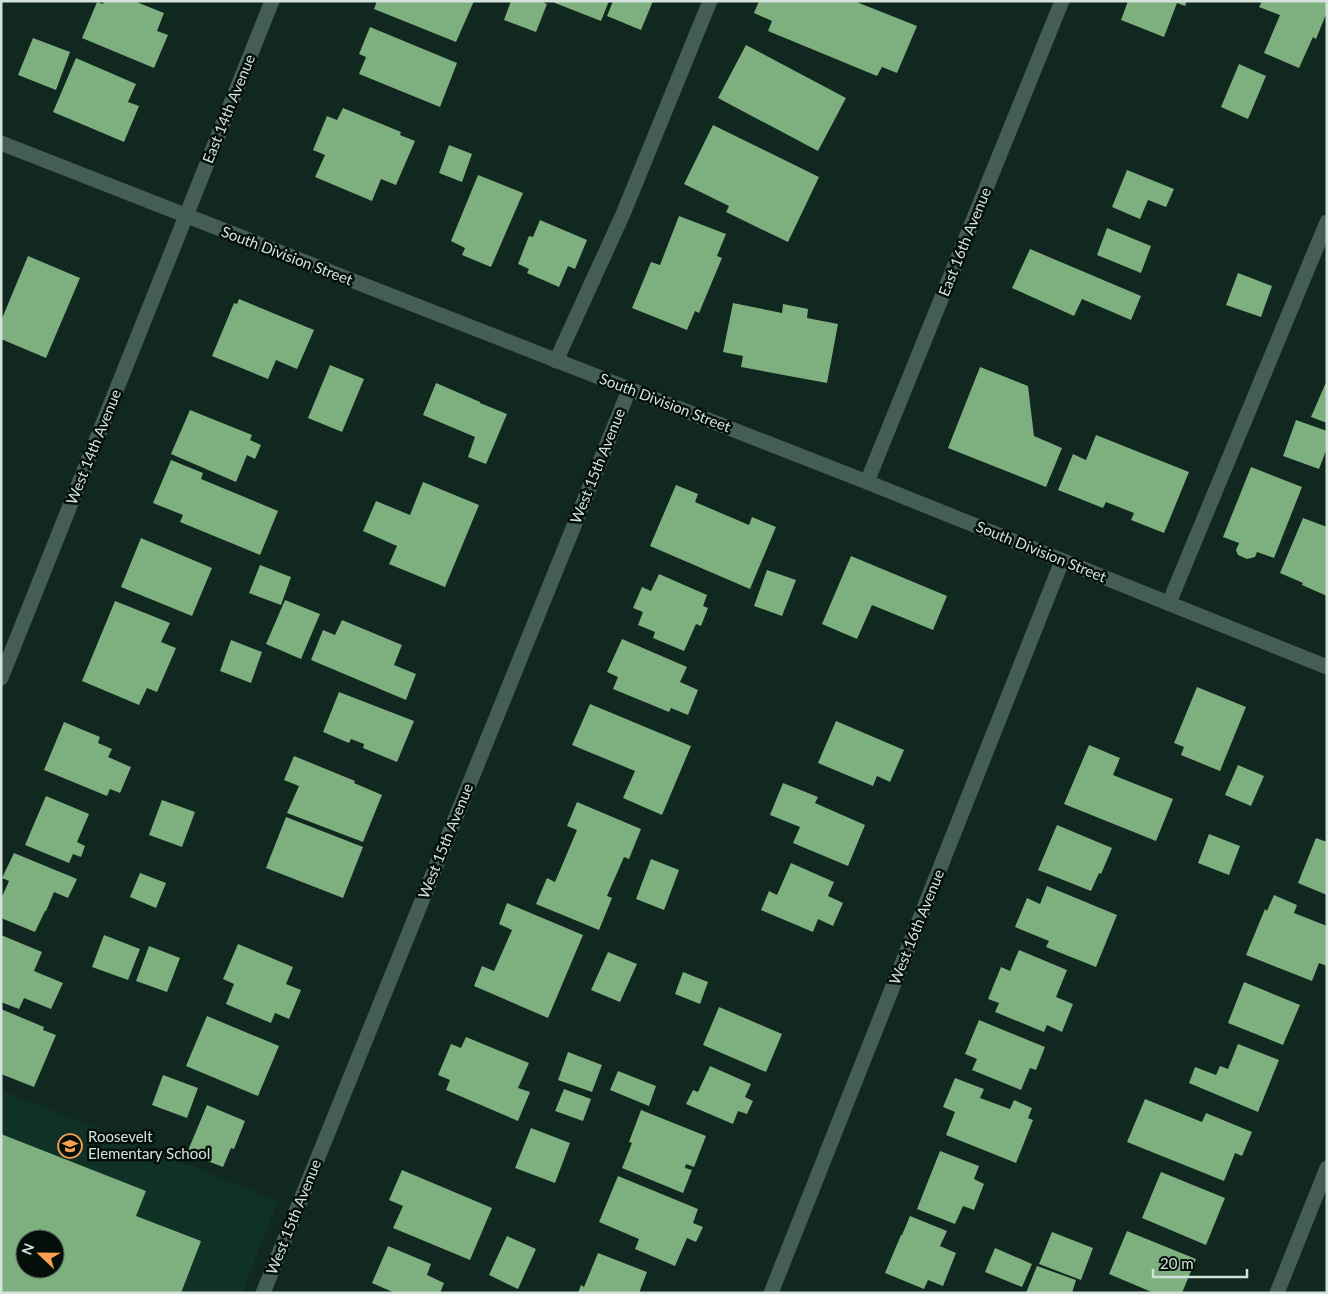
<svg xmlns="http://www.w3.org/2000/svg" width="1328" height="1294" viewBox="0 0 1328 1294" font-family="Lato,sans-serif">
  <rect width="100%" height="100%" fill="#10281f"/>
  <!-- built -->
  <path fill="#103125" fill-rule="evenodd" d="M 1,1090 L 278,1201 L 242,1293 L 1,1293 ZM 25,1239 L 55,1239 L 55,1269 L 25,1269 Z"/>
  <!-- building -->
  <path fill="#7eaf7e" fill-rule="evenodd" d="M 104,1 L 134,1 L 164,13 L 157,31 L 168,35 L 154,68 L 82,38 L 97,2 L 103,4 Z
    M 377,1 L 474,1 L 456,42 L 374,9 Z
    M 511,1 L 540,1 L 547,4 L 536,32 L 504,20 Z
    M 555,1 L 609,1 L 601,21 L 555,3 Z
    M 613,1 L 653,1 L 641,30 L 607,16 Z
    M 759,1 L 854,1 L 917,26 L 897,73 L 882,67 L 877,76 L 768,31 L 772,21 L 754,13 Z
    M 1128,1 L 1187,1 L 1185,6 L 1177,3 L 1164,37 L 1121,20 Z
    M 1262,1 L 1327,1 L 1327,12 L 1316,39 L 1313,37 L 1299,68 L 1264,53 L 1280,15 L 1259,7 Z
    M 370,27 L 457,63 L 440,107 L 359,74 L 366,57 L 359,54 Z
    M 33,38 L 70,52 L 56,90 L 18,75 Z
    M 746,45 L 846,98 L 818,151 L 718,98 Z
    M 76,58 L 136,84 L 128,102 L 139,106 L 124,142 L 53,112 Z
    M 1239,64 L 1266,76 L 1248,119 L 1221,107 Z
    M 343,108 L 401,132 L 400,135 L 415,141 L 396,185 L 381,179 L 372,201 L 315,177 L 325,155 L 313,150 L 327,116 L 337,120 Z
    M 713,125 L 819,177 L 788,242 L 726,212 L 729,206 L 684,184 Z
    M 449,145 L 472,154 L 462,182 L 439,173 Z
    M 1127,170 L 1174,189 L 1166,207 L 1148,200 L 1140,219 L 1112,207 Z
    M 478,175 L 523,193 L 491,267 L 462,255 L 465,248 L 451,241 Z
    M 679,216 L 726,234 L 717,256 L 722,258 L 699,313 L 695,311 L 687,330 L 632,308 L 651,262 L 660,265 Z
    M 540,220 L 587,240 L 575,269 L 568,266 L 559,287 L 527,273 L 529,269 L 518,264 L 529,236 L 533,237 Z
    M 1107,228 L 1151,246 L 1141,273 L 1097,255 Z
    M 1030,249 L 1141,296 L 1131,320 L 1082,299 L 1074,316 L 1012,288 Z
    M 28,256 L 80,278 L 46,358 L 1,339 L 1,321 Z
    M 1238,273 L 1272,286 L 1261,317 L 1226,305 Z
    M 239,299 L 314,330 L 297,369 L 276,360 L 268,379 L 212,356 L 234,303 L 237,304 Z
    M 733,303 L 782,313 L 783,304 L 808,309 L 807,318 L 838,324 L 827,383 L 741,367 L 743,356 L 723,352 Z
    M 330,365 L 364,379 L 342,432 L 308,418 Z
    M 980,367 L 1028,386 L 1034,436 L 1062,448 L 1046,487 L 948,448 Z
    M 1327,380 L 1327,423 L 1311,417 Z
    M 436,383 L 480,402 L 480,403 L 507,414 L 486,464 L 468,457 L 475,437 L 423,415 Z
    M 190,410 L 252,435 L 250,440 L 261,445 L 255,459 L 247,455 L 236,482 L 171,454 Z
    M 1296,420 L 1327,431 L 1327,448 L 1319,469 L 1283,456 Z
    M 1096,435 L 1189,472 L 1164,533 L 1131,520 L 1134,513 L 1106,502 L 1103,508 L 1058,490 L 1073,454 L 1086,460 Z
    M 171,460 L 203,473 L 201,479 L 278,511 L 260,555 L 180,522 L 183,515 L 153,503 Z
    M 1251,467 L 1302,487 L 1274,558 L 1257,552 L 1255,557 L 1247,559 L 1238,555 L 1236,550 L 1239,543 L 1223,537 Z
    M 423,482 L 479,505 L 445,587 L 389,564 L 397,546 L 363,531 L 376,501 L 410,515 Z
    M 676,485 L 698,494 L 695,502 L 749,525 L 752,517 L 776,527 L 750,589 L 650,546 Z
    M 1303,518 L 1327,527 L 1327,596 L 1302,585 L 1303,583 L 1280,573 Z
    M 141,538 L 212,568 L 192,616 L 121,587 Z
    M 851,556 L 947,596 L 933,630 L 872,605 L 857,639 L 822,624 Z
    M 260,565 L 291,577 L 281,605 L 249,593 Z
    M 767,570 L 796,580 L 782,616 L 754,606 Z
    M 659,574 L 707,595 L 703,606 L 708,608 L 701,626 L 696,624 L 684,651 L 653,638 L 655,632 L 638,625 L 643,612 L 633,608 L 642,587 L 651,591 Z
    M 285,600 L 320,614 L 301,659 L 266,644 Z
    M 115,601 L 170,623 L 161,642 L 176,648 L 157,692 L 147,688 L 139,705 L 82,681 Z
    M 342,620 L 402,645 L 394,665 L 416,674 L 406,700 L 311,660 L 323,630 L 335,635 Z
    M 622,639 L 687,667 L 680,682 L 698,690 L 688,715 L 671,708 L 669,712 L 613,689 L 618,677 L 607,672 Z
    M 231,640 L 262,652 L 251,683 L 220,671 Z
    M 1197,687 L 1246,707 L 1220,771 L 1181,755 L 1184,747 L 1174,743 Z
    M 339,692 L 414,721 L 397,762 L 363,748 L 364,744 L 351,739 L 349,743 L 323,732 Z
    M 590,704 L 691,746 L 662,815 L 623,798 L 635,771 L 572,745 Z
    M 836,721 L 904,750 L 890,782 L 877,776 L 873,786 L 818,763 Z
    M 64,722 L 100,737 L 98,743 L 112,749 L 108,757 L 131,767 L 120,793 L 110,789 L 107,796 L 44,770 Z
    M 1089,745 L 1120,758 L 1113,775 L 1173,799 L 1156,841 L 1064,804 Z
    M 294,756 L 355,781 L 354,783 L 382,795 L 363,842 L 287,813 L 299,786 L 284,780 Z
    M 1238,765 L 1264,776 L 1251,806 L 1225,795 Z
    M 783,783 L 818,797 L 815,803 L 865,825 L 848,866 L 793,843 L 800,827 L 770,815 Z
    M 46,796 L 89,814 L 77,842 L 85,846 L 81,857 L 73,854 L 69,863 L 25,845 Z
    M 162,800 L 195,812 L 182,847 L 149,835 Z
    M 577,802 L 641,829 L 629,859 L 624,857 L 607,896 L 612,898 L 599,930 L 536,904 L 547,878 L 555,882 L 577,830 L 567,826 Z
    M 286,817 L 363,847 L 343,898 L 266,868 Z
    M 1057,825 L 1112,848 L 1101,874 L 1099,873 L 1091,891 L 1038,870 Z
    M 1209,834 L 1240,846 L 1229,875 L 1198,863 Z
    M 1316,838 L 1327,842 L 1327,895 L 1298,883 Z
    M 14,853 L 77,879 L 68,898 L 54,892 L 46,911 L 45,911 L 35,932 L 1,918 L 1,899 L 9,881 L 2,878 Z
    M 651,859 L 679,870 L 664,910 L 636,899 Z
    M 791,863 L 834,882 L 828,896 L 843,903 L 833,926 L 818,919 L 813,932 L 761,910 L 769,891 L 777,895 Z
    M 140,873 L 166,883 L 156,908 L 130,897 Z
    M 1047,886 L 1117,915 L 1096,967 L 1046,947 L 1049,941 L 1015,927 L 1027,898 L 1040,904 Z
    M 1274,895 L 1297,905 L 1294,913 L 1327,926 L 1327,945 L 1326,948 L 1327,948 L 1327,966 L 1319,963 L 1312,981 L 1246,955 L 1265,909 L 1267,911 Z
    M 507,903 L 583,935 L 548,1018 L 474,986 L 482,966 L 494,971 L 512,930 L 499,924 Z
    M 1,935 L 42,952 L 34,971 L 63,983 L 51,1009 L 24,998 L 19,1009 L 1,1002 Z
    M 104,935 L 140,949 L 128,980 L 92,967 Z
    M 238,944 L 293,967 L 286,984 L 301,990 L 289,1019 L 275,1013 L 271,1023 L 226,1004 L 234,984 L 223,979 Z
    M 149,946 L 180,958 L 167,992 L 136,981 Z
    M 1019,950 L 1067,970 L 1056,997 L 1073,1004 L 1062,1032 L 1047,1025 L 1044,1032 L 995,1012 L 999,1003 L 988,999 L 1001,967 L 1010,971 Z
    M 608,952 L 637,964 L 620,1002 L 591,990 Z
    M 683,972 L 708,982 L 700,1004 L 675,994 Z
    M 1244,982 L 1300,1005 L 1283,1045 L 1228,1023 Z
    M 719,1007 L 782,1034 L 766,1072 L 703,1045 Z
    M 1,1009 L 44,1027 L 43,1030 L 56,1035 L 34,1087 L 1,1074 Z
    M 207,1016 L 279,1046 L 258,1096 L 186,1066 Z
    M 979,1020 L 1045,1047 L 1036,1070 L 1030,1068 L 1021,1090 L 972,1070 L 977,1059 L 965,1054 Z
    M 466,1037 L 529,1063 L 518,1088 L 530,1092 L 518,1121 L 446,1090 L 450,1080 L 438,1075 L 451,1044 L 461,1048 Z
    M 1238,1044 L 1279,1060 L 1258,1112 L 1189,1083 L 1195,1067 L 1216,1075 L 1220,1066 L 1228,1069 Z
    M 568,1052 L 602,1065 L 592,1092 L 558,1080 Z
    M 710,1066 L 751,1084 L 745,1097 L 753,1101 L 747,1114 L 738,1111 L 733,1124 L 686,1104 L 693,1090 L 698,1092 Z
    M 618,1071 L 656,1086 L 649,1106 L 610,1090 Z
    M 163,1075 L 198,1088 L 187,1118 L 152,1105 Z
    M 955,1078 L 984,1089 L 980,1098 L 1010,1109 L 1014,1100 L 1032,1108 L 1028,1118 L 1033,1120 L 1016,1163 L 946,1135 L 955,1112 L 943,1107 Z
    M 564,1089 L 591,1099 L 583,1121 L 555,1111 Z
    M 1145,1099 L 1202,1122 L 1206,1113 L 1252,1132 L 1242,1156 L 1235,1153 L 1224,1181 L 1127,1142 Z
    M 207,1105 L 245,1121 L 234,1149 L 231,1148 L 223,1167 L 187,1153 Z
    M 641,1110 L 706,1136 L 694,1167 L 686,1164 L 685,1168 L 692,1170 L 683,1193 L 622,1168 L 632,1143 L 629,1142 Z
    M 531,1128 L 570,1143 L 555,1183 L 515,1168 Z
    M 1,1134 L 146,1191 L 136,1216 L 201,1241 L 181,1293 L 1,1293 ZM 25,1239 L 55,1239 L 55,1269 L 25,1269 Z
    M 940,1151 L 979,1166 L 974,1179 L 984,1184 L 974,1210 L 963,1206 L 955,1224 L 917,1209 Z
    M 402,1170 L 492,1208 L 470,1260 L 393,1228 L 403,1206 L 389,1200 Z
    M 1161,1172 L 1225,1198 L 1206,1245 L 1142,1218 Z
    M 618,1176 L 698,1209 L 693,1223 L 703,1227 L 696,1242 L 687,1238 L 675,1266 L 635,1249 L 639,1239 L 599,1222 Z
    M 910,1216 L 947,1231 L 940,1246 L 956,1253 L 943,1286 L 928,1280 L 924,1289 L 885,1273 L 901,1235 L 902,1235 Z
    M 1127,1231 L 1196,1259 L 1182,1293 L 1154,1293 L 1109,1274 Z
    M 1052,1232 L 1093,1248 L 1081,1280 L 1039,1264 Z
    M 507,1236 L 536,1249 L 518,1289 L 489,1275 Z
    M 388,1246 L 431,1264 L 427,1275 L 444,1283 L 440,1293 L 395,1293 L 372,1283 Z
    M 995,1248 L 1032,1264 L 1022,1287 L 985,1272 Z
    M 598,1253 L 647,1272 L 639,1293 L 578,1293 L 581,1285 L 584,1287 Z
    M 1037,1266 L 1076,1280 L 1072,1293 L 1026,1293 Z"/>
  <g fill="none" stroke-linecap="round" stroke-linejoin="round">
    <!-- lane -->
    <path stroke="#455e54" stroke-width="15" d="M 556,361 L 623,214 L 710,1
      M 1169,603 L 1327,222"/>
    <!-- street -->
    <path stroke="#455e54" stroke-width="15" d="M 1,143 L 867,482 L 1327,667
      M 867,482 L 1062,1
      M 263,1293 L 629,390
      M 771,1293 L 1062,561
      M 1277,1293 L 1327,1168"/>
    <!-- secondary -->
    <path stroke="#455e54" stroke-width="15" d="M 1,678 L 272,1"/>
  </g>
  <!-- icons -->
  <defs>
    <g id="school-ring" transform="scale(1.25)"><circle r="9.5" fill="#050f0a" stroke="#fb9e51" stroke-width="1.5"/><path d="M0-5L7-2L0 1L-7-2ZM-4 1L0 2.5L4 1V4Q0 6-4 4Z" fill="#fb9e51"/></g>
  </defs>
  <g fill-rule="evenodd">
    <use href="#school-ring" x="70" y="1146"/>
  </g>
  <g text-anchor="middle" stroke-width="5" stroke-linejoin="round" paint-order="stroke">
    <!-- street labels -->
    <g font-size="15" fill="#d4e2dc" stroke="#050f0a">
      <text transform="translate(229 109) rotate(-68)" y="5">East 14th Avenue</text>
      <text transform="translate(965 242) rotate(-68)" y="5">East 16th Avenue</text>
      <text transform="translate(287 256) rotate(21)" y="5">South Division Street</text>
      <text transform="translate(665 403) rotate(21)" y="5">South Division Street</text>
      <text transform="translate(94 447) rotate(-68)" y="5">West 14th Avenue</text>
      <text transform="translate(598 466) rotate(-68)" y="5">West 15th Avenue</text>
      <text transform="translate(1041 552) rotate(22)" y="5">South Division Street</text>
      <text transform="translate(446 841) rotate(-68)" y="5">West 15th Avenue</text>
      <text transform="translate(917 927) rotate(-68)" y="5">West 16th Avenue</text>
      <text transform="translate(294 1217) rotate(-68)" y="5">West 15th Avenue</text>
    </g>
    <!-- poi labels -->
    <g font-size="15" fill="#d4e2dc" stroke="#050f0a" text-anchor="start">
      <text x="88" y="1142">Roosevelt<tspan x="88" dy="17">Elementary School</tspan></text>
    </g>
  </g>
  <!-- border -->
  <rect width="1328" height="1294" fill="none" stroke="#d4e2dc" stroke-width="5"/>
  <!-- north arrow -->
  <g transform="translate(40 1254) rotate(292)"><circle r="24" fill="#050f0a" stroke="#58635e"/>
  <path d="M0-4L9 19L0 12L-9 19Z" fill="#fb9e51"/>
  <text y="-8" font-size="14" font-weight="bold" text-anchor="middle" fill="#d4e2dc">N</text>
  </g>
  <!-- scale -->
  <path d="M1153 1269v8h94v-8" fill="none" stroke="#d4e2dc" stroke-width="2.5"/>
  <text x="1160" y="1269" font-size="15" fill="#d4e2dc" stroke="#050f0a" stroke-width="4" paint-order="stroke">20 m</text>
</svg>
